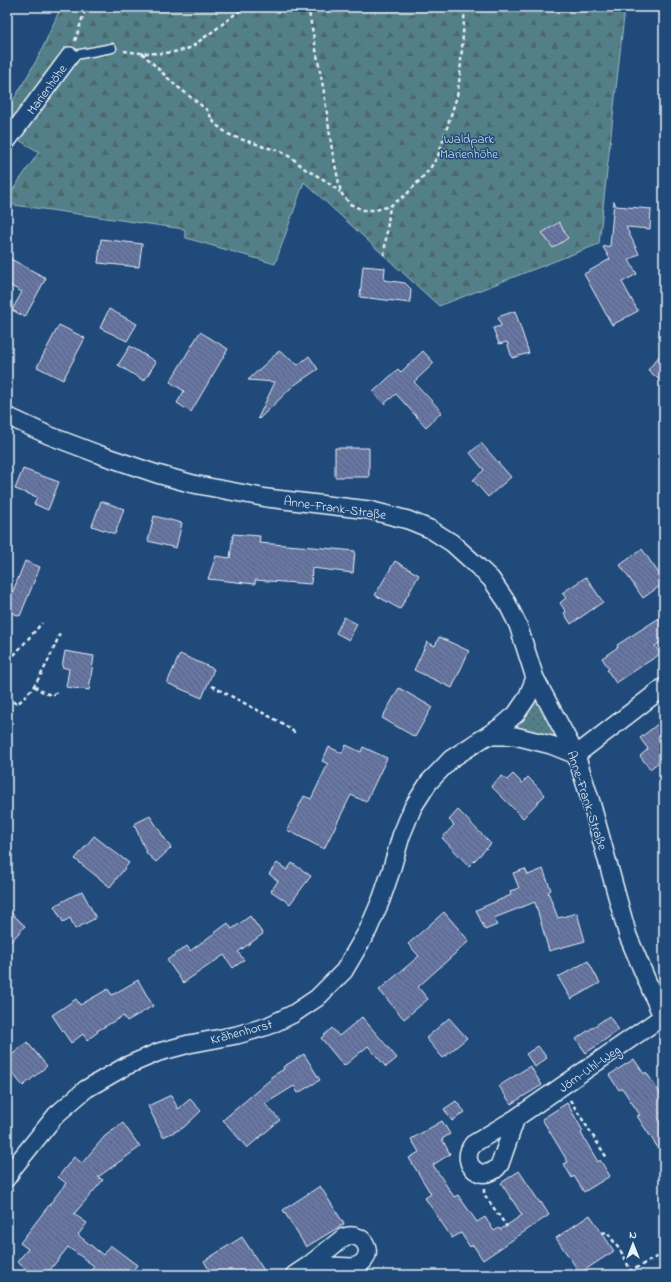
<svg xmlns="http://www.w3.org/2000/svg" width="671" height="1282" viewBox="0 0 671 1282" font-family="'Indie Flower',sans-serif">
  <defs>
    <pattern id="grass-dots" width="8" height="8" patternUnits="userSpaceOnUse"><rect width="8" height="8" fill="#527f88"/><path d="M2 2h.1M6 6h.1" fill="none" stroke="#4d666c" stroke-width="1.8" stroke-linecap="round"/></pattern>
    <pattern id="forest-firs" width="22" height="20" patternUnits="userSpaceOnUse"><rect width="22" height="20" fill="#527f88"/><path d="M5 1l3.5 6h-7zM16 11l3.5 6h-7z" fill="#4d666c"/></pattern>
    <pattern id="building-back-hatch" width="6" height="6" patternUnits="userSpaceOnUse"><rect width="6" height="6" fill="#6876a3"/><path d="M-1 5l2 2M0 0l6 6M5-1l2 2" fill="none" stroke="#59617b"/></pattern>
  </defs>
  <rect width="100%" height="100%" fill="#1f4a7a"/>
  <filter id="ink" filterUnits="userSpaceOnUse"><feTurbulence type="fractalNoise" baseFrequency=".025" numOctaves="2"/><feDisplacementMap in="SourceGraphic" scale="8" xChannelSelector="R" yChannelSelector="G"/><feConvolveMatrix kernelMatrix="1 2 1 2 8 2 1 2 1" color-interpolation-filters="sRGB"/></filter>
  <g filter="url(#ink)">
    <!-- grass -->
    <path fill="url(#grass-dots)" stroke="#9db8c0" d="M 537,700 L 558,738 L 514,730 Z"/>
    <!-- forest -->
    <path fill="url(#forest-firs)" stroke="#9db8c0" d="M 61,7 L 625,7 L 599,244 L 439,306 L 304,182 L 275,264 L 186,238 L 184,229 L 7,204 L 7,198 L 39,152 L 7,133 L 7,111 L 39,56 Z"/>
    <!-- building -->
    <path fill="url(#building-back-hatch)" stroke="#e8f1f8" d="M 614,201 L 616,206 L 651,209 L 650,229 L 626,227 L 639,254 L 629,260 L 637,274 L 622,282 L 638,311 L 612,325 L 584,274 L 610,259 L 603,247 L 610,246 Z
      M 559,222 L 568,238 L 553,248 L 542,233 Z
      M 101,239 L 142,244 L 139,267 L 98,263 Z
      M 7,257 L 46,278 L 25,317 L 12,310 L 22,292 L 7,284 Z
      M 363,266 L 385,268 L 384,280 L 405,283 L 411,289 L 410,303 L 360,297 Z
      M 109,309 L 137,324 L 127,341 L 100,328 Z
      M 515,311 L 529,353 L 512,358 L 507,342 L 499,344 L 493,328 L 501,326 L 498,317 Z
      M 59,325 L 85,338 L 63,380 L 37,367 Z
      M 200,332 L 228,349 L 191,412 L 177,403 L 184,391 L 170,382 Z
      M 130,346 L 156,362 L 144,381 L 118,365 Z
      M 664,350 L 664,384 L 648,370 Z
      M 279,351 L 298,365 L 309,356 L 318,369 L 293,386 L 259,419 L 258,418 L 275,382 L 248,380 Z
      M 423,351 L 434,363 L 414,382 L 442,412 L 426,427 L 396,394 L 384,404 L 373,392 L 398,369 L 401,372 Z
      M 481,443 L 511,477 L 488,497 L 473,480 L 484,470 L 470,453 Z
      M 335,448 L 369,448 L 369,477 L 335,477 Z
      M 23,469 L 59,482 L 48,510 L 34,504 L 37,497 L 15,489 Z
      M 101,501 L 124,509 L 115,534 L 92,526 Z
      M 154,516 L 182,523 L 176,548 L 148,541 Z
      M 233,534 L 260,536 L 259,543 L 313,547 L 355,551 L 353,573 L 312,568 L 311,584 L 255,580 L 255,584 L 208,579 L 216,556 L 230,558 Z
      M 642,549 L 664,581 L 664,583 L 643,598 L 620,565 Z
      M 25,561 L 40,567 L 20,616 L 7,611 L 7,606 Z
      M 395,561 L 419,575 L 400,609 L 375,595 Z
      M 586,577 L 603,602 L 571,624 L 564,613 L 566,612 L 560,603 L 566,598 L 562,593 Z
      M 664,615 L 664,640 L 655,646 L 660,654 L 616,683 L 607,670 L 609,669 L 602,658 L 618,647 L 617,645 Z
      M 344,617 L 357,624 L 349,640 L 336,633 Z
      M 439,637 L 469,651 L 452,688 L 414,670 L 427,642 L 435,646 Z
      M 65,651 L 94,656 L 89,690 L 66,687 L 69,669 L 62,667 Z
      M 180,654 L 214,669 L 202,698 L 167,683 Z
      M 399,688 L 432,707 L 415,737 L 382,718 Z
      M 664,719 L 664,769 L 659,762 L 650,769 L 640,756 L 648,749 L 640,738 Z
      M 346,745 L 361,752 L 363,747 L 387,758 L 366,802 L 351,795 L 324,849 L 287,830 L 304,796 L 311,799 L 328,764 L 322,761 L 329,747 L 342,753 Z
      M 513,774 L 522,783 L 528,777 L 545,795 L 523,818 L 491,786 L 502,776 L 507,780 Z
      M 458,810 L 491,844 L 469,866 L 442,838 L 454,825 L 449,820 Z
      M 150,816 L 171,848 L 156,862 L 147,854 L 134,824 Z
      M 94,836 L 129,863 L 110,887 L 75,859 Z
      M 277,863 L 287,870 L 292,863 L 311,876 L 290,904 L 271,891 L 278,881 L 269,874 Z
      M 525,869 L 528,875 L 543,869 L 551,890 L 548,892 L 558,918 L 577,913 L 585,941 L 549,951 L 535,902 L 494,918 L 497,925 L 485,930 L 476,910 L 511,895 L 510,891 L 519,888 L 513,873 Z
      M 82,891 L 96,918 L 75,929 L 70,918 L 63,922 L 54,906 Z
      M 7,909 L 25,926 L 7,946 Z
      M 444,912 L 469,941 L 418,987 L 428,999 L 404,1019 L 379,990 L 419,956 L 408,944 Z
      M 250,916 L 263,934 L 238,952 L 244,960 L 233,968 L 224,955 L 183,983 L 167,960 L 187,946 L 190,951 L 228,923 L 232,929 Z
      M 588,961 L 600,983 L 571,999 L 558,977 Z
      M 138,980 L 153,1006 L 127,1021 L 123,1016 L 97,1031 L 98,1032 L 87,1040 L 83,1034 L 71,1043 L 52,1015 L 76,999 L 80,1005 L 108,989 L 112,995 Z
      M 609,1016 L 619,1030 L 586,1053 L 576,1039 Z
      M 362,1017 L 397,1058 L 386,1067 L 368,1046 L 344,1066 L 321,1038 L 332,1028 L 339,1036 Z
      M 449,1018 L 467,1038 L 443,1058 L 426,1038 Z
      M 27,1042 L 47,1066 L 23,1086 L 7,1067 L 7,1059 Z
      M 538,1046 L 547,1058 L 535,1067 L 526,1054 Z
      M 304,1054 L 320,1080 L 298,1093 L 294,1086 L 265,1104 L 280,1120 L 247,1148 L 223,1120 L 271,1079 L 271,1077 L 284,1069 L 283,1067 Z
      M 634,1059 L 644,1074 L 646,1072 L 664,1099 L 664,1157 L 637,1116 L 640,1115 L 622,1088 L 619,1090 L 609,1075 Z
      M 530,1066 L 542,1085 L 511,1104 L 499,1086 Z
      M 171,1095 L 178,1109 L 190,1099 L 201,1111 L 183,1128 L 163,1137 L 148,1106 Z
      M 456,1101 L 465,1112 L 452,1121 L 444,1109 Z
      M 567,1103 L 583,1131 L 581,1133 L 598,1162 L 600,1160 L 610,1176 L 584,1192 L 574,1176 L 572,1178 L 564,1164 L 568,1162 L 542,1119 Z
      M 442,1121 L 450,1134 L 442,1139 L 450,1154 L 433,1165 L 454,1197 L 458,1195 L 477,1222 L 485,1217 L 494,1231 L 499,1228 L 500,1230 L 522,1215 L 501,1183 L 519,1171 L 540,1203 L 541,1202 L 549,1215 L 483,1260 L 473,1245 L 470,1247 L 461,1233 L 452,1238 L 425,1198 L 431,1194 L 409,1158 L 419,1152 L 411,1139 Z
      M 123,1123 L 140,1147 L 98,1177 L 103,1180 L 74,1214 L 87,1223 L 78,1235 L 103,1255 L 110,1245 L 137,1265 L 130,1275 L 88,1275 L 94,1266 L 68,1247 L 46,1275 L 34,1275 L 17,1262 L 28,1249 L 20,1243 L 66,1183 L 58,1177 L 74,1157 L 82,1163 L 105,1136 Z
      M 320,1186 L 344,1224 L 306,1247 L 283,1210 Z
      M 590,1215 L 614,1251 L 580,1273 L 556,1238 Z
      M 242,1237 L 267,1275 L 212,1275 L 204,1261 Z"/>
    <g fill="none" stroke-linecap="round" stroke-linejoin="round">
      <!-- lane casing -->
      <g stroke="#e8f1f8" stroke-width="11">
        <path id="lane" d="M 70,56 L 112,48"/>
      </g>
      <!-- street casing -->
      <g stroke="#e8f1f8" stroke-width="20">
        <path id="street" d="M 7,141 L 70,56
          M 7,416 L 48,435 L 98,454 L 157,474 L 193,484 L 267,498 L 369,510 L 408,520 L 430,529 L 452,543 L 473,562 L 491,579 L 506,601 L 518,625 L 535,678 L 576,755 L 591,802 L 628,936 L 664,1021
          M 489,736 L 515,736 L 551,745 L 576,755
          M 576,755 L 664,687
          M 516,1118 L 500,1164 C 485,1186 457,1165 473,1144 L 516,1118 L 662,1017
          M 7,1178 L 14,1167 L 56,1115 L 86,1089 L 126,1066 L 159,1052 L 189,1044 L 237,1035 L 268,1026 L 293,1014 L 317,998 L 344,971 L 368,930 L 381,900 L 391,871 L 401,836 L 413,807 L 429,782 L 451,759 L 502,726 L 516,714 L 527,698 L 535,678
          M 294,1275 L 309,1265 L 344,1237 C 368,1229 378,1262 352,1267 L 309,1265"/>
      </g>
      <!-- path -->
      <path stroke="#e8f1f8" stroke-width="2.5" stroke-dasharray="4 3" stroke-linecap="butt" d="M 308,7 L 324,92 L 332,150 L 341,193 L 350,204 L 363,210 L 376,210 L 390,206 L 406,195 L 429,170 L 438,156 L 457,96 L 460,75 L 465,7
        M 75,41 L 86,7
        M 124,51 C 142,54 173,55 189,48 C 194,46 198,42 202,39 C 217,29 230,18 244,7
        M 142,53 L 174,84 L 207,110 L 215,124 L 228,134 L 240,139 L 254,143 L 264,147 L 278,150 L 292,158 L 305,169 L 323,179 L 340,192
        M 384,255 L 390,206
        M 7,655 L 12,656 L 15,654 L 42,623
        M 34,686 C 42,691 51,699 58,691
        M 212,686 L 280,722 L 297,734
        M 7,698 L 17,704 C 37,689 51,656 60,633
        M 570,1100 L 607,1158
        M 484,1189 L 484,1194 L 507,1227
        M 602,1233 L 607,1232 L 624,1256 L 630,1270
        M 623,1275 L 664,1253"/>
      <!-- lane -->
      <use href="#lane" stroke="#1f4a7a" stroke-width="8"/>
      <!-- street -->
      <use href="#street" stroke="#1f4a7a" stroke-width="17"/>
    </g>
  </g>
  <g text-anchor="middle" stroke-width="3" stroke-linejoin="round" paint-order="stroke">
    <!-- street labels -->
    <g font-size="13" fill="#e8f1f8" stroke="#1f4a7a">
      <text transform="translate(46 89) rotate(-54)" y="5">Marienhöhe</text>
      <text transform="translate(335 507) rotate(8)" y="5">Anne-Frank-Straße</text>
      <text transform="translate(588 800) rotate(72)" y="5">Anne-Frank-Straße</text>
      <text transform="translate(241 1031) rotate(-15)" y="5">Krähenhorst</text>
      <text transform="translate(589 1068) rotate(-35)" y="5">Jörn-Uhl-Weg</text>
    </g>
    <!-- park labels -->
    <g font-size="13" fill="#d2e0e7" stroke="#1f4a7a">
      <text x="469" y="143">Waldpark<tspan x="469" dy="15">Marienhöhe</tspan></text>
    </g>
  </g>
  <!-- margin -->
  <rect width="671" height="1282" fill="none" stroke="#1f4a7a" stroke-width="24"/>
  <rect x="12" y="12" width="647" height="1258" fill="none" stroke="#e8f1f8" stroke-width="1.5" filter="url(#ink)"/>
  <!-- north arrow -->
  <g transform="translate(633 1244)" stroke="#1f4a7a" stroke-width="3" paint-order="stroke">
  <path d="M0-3L7 15L0 10L-7 15Z" fill="#e8f1f8"/>
  <text y="-6" font-size="11" font-weight="bold" text-anchor="middle" fill="#e8f1f8">N</text>
  </g>
</svg>
